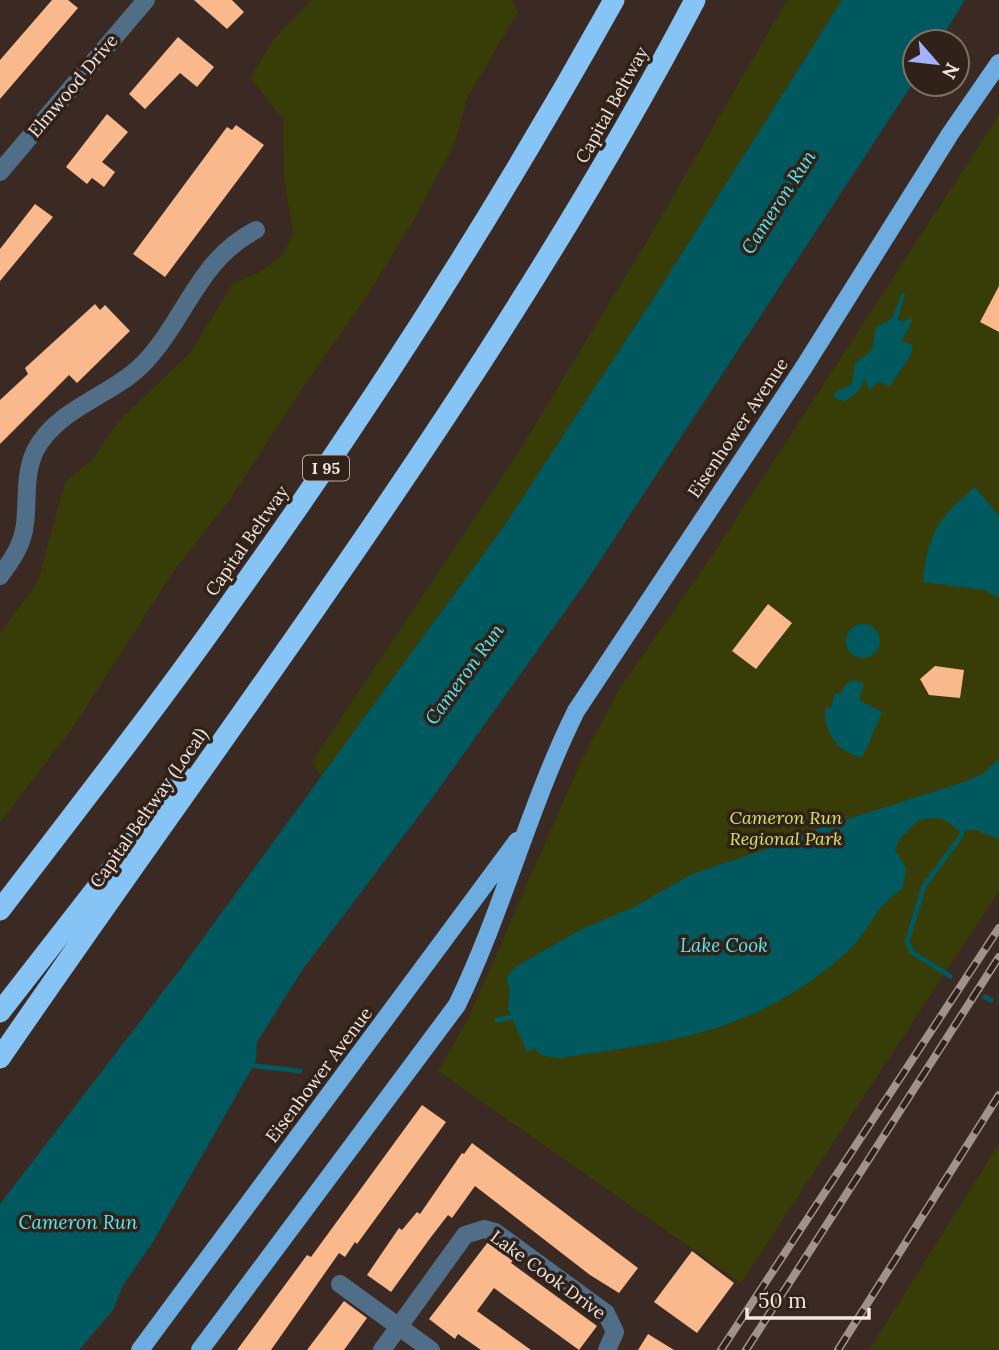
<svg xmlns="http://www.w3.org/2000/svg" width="999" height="1350" viewBox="0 0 999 1350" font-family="Lora,serif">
  <rect width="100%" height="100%" fill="#3a2a23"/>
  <!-- green -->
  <path fill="#383c07" d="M 311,0 L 512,0 L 518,12 L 467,98 L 455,143 L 416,216 L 369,293 L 299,393 L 231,498 L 173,572 L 74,726 L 0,823 L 0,633 L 38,581 L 65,482 L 92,460 L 118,422 L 191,352 L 233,283 L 262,271 L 284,253 L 293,233 L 284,177 L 283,119 L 250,78 L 273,40 Z
    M 787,0 L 842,0 L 662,285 L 504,526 L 321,777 L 312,761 L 516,456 L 647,241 Z
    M 999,115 L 999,891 L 741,1283 L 438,1071 L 467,1021 L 581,761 L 618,691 L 711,557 Z
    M 999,1144 L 999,1350 L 869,1350 Z"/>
  <!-- water -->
  <path fill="#00595e" d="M 842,0 L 965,0 L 939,42 L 915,42 L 915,80 L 586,582 L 433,797 L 303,969 L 257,1042 L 256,1061 L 153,1242 L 123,1285 L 113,1310 L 79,1350 L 0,1350 L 0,1204 L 185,963 L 504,526 L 662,285 Z
    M 902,292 L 905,294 L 898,319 L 902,322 L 911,318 L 912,321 L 902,341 L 913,345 L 911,355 L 890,386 L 878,382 L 869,390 L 865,378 L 860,390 L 845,401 L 835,399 L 834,393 L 852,384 L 855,363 L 872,350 L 876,328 L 892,318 Z
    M 975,487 L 999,516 L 999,598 L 985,590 L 923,582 C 928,533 938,518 975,487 Z
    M846 641a17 17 0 1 1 34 0a17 17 0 1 1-34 0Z
    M 853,680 L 864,684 L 859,700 L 882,712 L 863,757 C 838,754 824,732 825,708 L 832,707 L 834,694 L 840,694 L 846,684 Z
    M 999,759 L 999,839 L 975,830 L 956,830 C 947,816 932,816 917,821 L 900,839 L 895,850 L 906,868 L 903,888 C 898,893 891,897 886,902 C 872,916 864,937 847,952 C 756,1033 675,1041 560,1058 L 544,1056 L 533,1048 L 527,1052 L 508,1009 L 510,988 L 506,979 L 515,967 L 582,929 L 634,907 L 692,874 L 764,850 L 788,838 L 964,782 L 984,773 Z"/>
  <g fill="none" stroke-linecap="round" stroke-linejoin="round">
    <!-- stream -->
    <path stroke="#00595e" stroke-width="5" d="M 950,976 L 913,953 L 907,942 L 924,886 L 961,836 L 965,825
      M 985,997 L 991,1000
      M 497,1020 L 520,1016
      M 248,1065 L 300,1071"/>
  </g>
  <!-- building -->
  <path fill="#fab88d" d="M 52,0 L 68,0 L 78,8 L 0,99 L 0,60 Z
    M 194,0 L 232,0 L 244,12 L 227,29 Z
    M 178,37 L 214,67 L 197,87 L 180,73 L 145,109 L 129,94 Z
    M 107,114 L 128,132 L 102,162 L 115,172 L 104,187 L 92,178 L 87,184 L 66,167 Z
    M 236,125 L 264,145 L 165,277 L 133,254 L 227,127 L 232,130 Z
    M 35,204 L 53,217 L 0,281 L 0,249 Z
    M 999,286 L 999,332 L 980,322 Z
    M 95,304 L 100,310 L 105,305 L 130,331 L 77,383 L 69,375 L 0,444 L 0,400 L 28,374 L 25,368 Z
    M 768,604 L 792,623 L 756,669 L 732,651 Z
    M 935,666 L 964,670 L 960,698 L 929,695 L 920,679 Z
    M 422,1105 L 446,1122 L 357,1244 L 355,1242 L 345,1257 L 339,1253 L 271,1350 L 237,1350 L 307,1255 L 311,1257 Z
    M 472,1143 L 638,1268 L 619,1293 L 590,1275 L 475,1186 L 452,1218 L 448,1215 L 431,1237 L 391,1292 L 367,1275 L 399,1228 L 402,1230 L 417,1212 L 420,1214 L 462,1153 L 464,1154 Z
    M 488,1242 L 513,1260 L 511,1263 L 597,1326 L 579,1350 L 494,1288 L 477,1311 L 531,1350 L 481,1350 L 458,1334 L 455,1339 L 429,1319 Z
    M 692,1251 L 734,1283 L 697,1333 L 654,1302 Z
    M 344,1301 L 367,1318 L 344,1350 L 307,1350 Z
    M 648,1334 L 674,1350 L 638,1350 Z"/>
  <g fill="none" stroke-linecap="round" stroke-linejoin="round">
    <!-- minor -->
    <path stroke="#506e88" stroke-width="18" d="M 0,172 L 146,0
      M 0,576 C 12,560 23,544 25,524 C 28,499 24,475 35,451 C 56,409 109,397 141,366 C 186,321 197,260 256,230
      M 340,1284 L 431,1350
      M 382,1350 L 465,1235 L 484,1229 L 495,1232 L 606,1313 L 615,1332 L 607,1350"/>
    <!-- major -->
    <path stroke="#6cace1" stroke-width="18" d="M 140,1350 L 517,841
      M 200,1350 L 457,1005 C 503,910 529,806 576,711 L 804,367 L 950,134 L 999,63"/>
    <!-- highway -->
    <path stroke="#87c4f6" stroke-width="21" d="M 0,910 C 78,808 158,706 232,601 C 371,408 498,208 614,0
      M 0,1012 L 183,777
      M 0,1058 C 239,710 498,375 695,0"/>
    <!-- rail casing -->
    <g stroke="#a0938d" stroke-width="8">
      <path id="rail" d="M 721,1350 L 999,928
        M 746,1350 L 999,957
        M 838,1350 L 999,1095"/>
    </g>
    <!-- rail -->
    <use href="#rail" stroke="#302119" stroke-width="5" stroke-dasharray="16" stroke-linecap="butt"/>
  </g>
  <g text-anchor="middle" stroke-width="7" stroke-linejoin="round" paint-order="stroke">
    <!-- shield labels -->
    <rect fill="#302119" stroke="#b8aca6" stroke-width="2" x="303" y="455.5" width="46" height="25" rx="5"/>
    <g font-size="16" font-weight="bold" fill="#f2e7e2">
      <text x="326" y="474">I 95</text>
    </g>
    <!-- street labels -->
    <g font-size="18" fill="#f2e7e2" stroke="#302119">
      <text transform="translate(73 86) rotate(-50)" y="6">Elmwood Drive</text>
      <text transform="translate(612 105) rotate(-61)" y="6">Capital Beltway</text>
      <text transform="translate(738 428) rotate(-56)" y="6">Eisenhower Avenue</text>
      <text transform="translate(247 541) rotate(-55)" y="6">Capital Beltway</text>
      <text transform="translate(149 808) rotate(-55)" y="6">Capital Beltway (Local)</text>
      <text transform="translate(319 1075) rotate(-53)" y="6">Eisenhower Avenue</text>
      <text transform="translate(548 1275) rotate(36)" y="6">Lake Cook Drive</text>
    </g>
    <!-- park labels -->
    <g font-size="18" font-style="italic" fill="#d7e366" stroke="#302119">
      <text x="786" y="824">Cameron Run<tspan x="786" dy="21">Regional Park</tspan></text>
    </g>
    <!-- water labels -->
    <g font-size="19" font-style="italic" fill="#5be7f0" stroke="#302119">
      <text transform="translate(778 202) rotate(-57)" y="7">Cameron Run</text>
      <text transform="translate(464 674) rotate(-54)" y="7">Cameron Run</text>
      <text x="724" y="952">Lake Cook</text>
      <text x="78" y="1229">Cameron Run</text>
    </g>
  </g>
  <!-- north arrow -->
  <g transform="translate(936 63) rotate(118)"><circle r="33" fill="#302119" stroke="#7e7069" stroke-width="2"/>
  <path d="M0-5L12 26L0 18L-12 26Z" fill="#a4b1fc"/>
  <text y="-10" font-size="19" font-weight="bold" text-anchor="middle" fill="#f2e7e2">N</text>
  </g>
  <!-- scale -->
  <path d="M747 1308v10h122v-10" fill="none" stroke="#f2e7e2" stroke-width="3.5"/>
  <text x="758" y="1308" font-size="21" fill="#f2e7e2" stroke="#302119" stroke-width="5" paint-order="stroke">50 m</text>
</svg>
